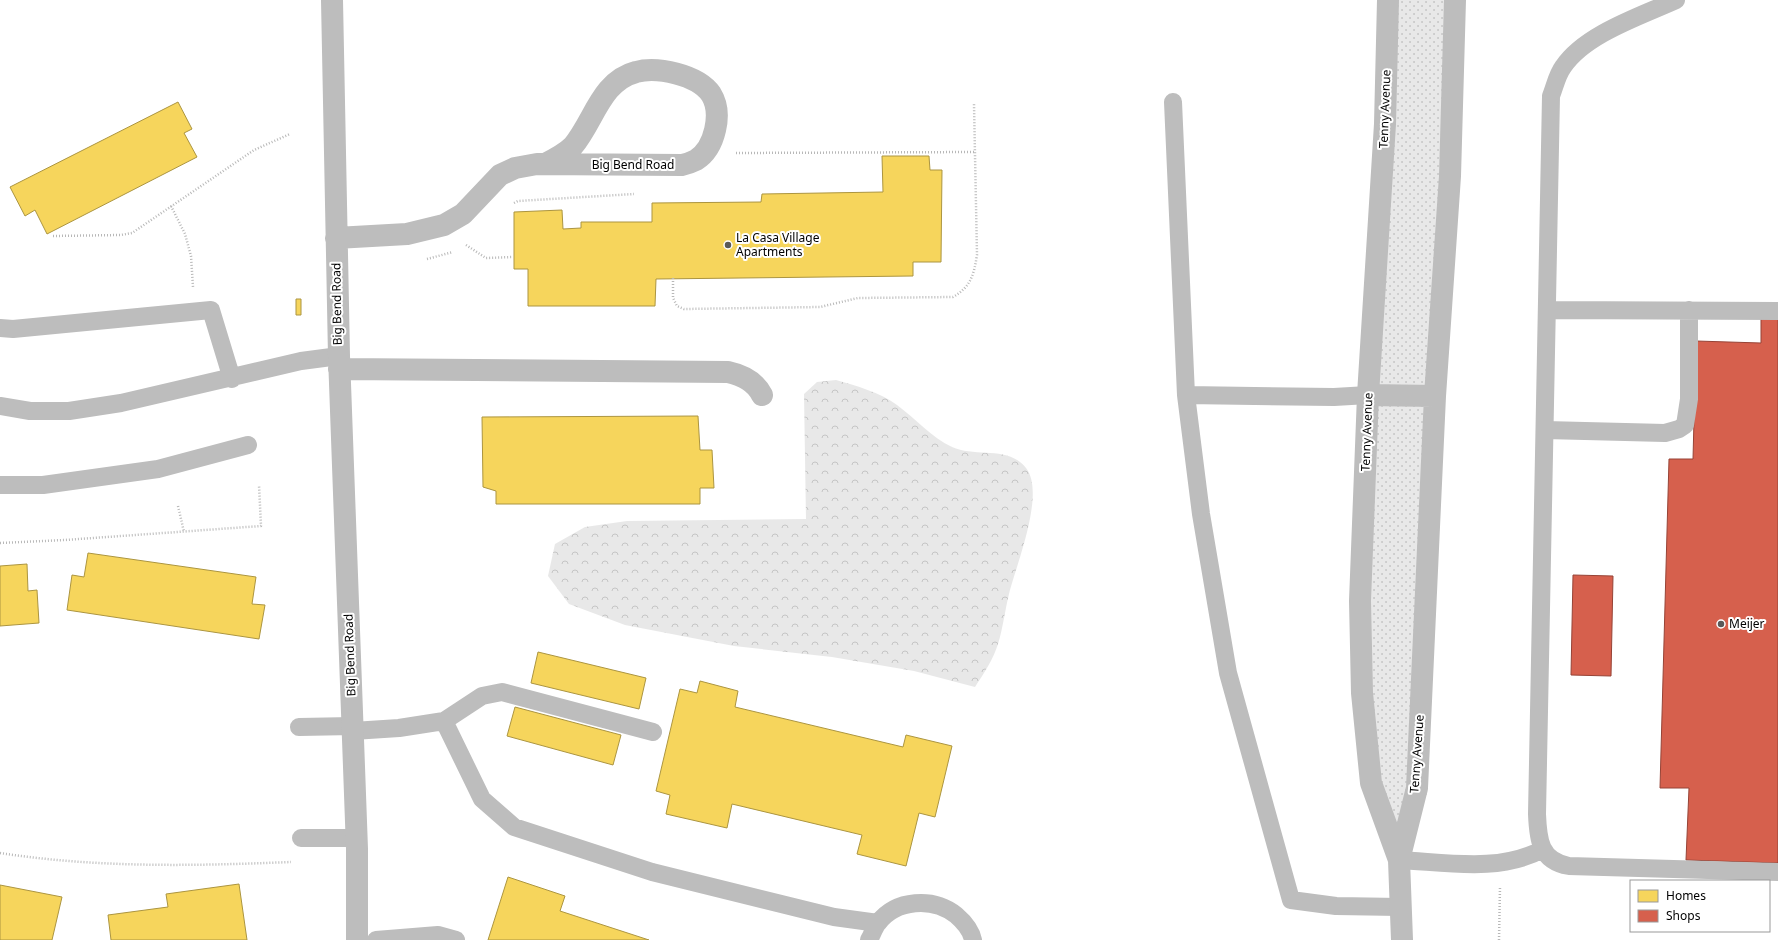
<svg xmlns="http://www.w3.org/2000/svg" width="1778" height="940" viewBox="0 0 1778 940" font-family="'Noto Sans',sans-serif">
  <defs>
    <pattern id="green-dots" width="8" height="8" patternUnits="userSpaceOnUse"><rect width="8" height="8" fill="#e8e8e8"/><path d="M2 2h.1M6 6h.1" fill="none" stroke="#c5c5c5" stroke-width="1.8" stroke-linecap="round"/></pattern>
    <pattern id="forest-crowns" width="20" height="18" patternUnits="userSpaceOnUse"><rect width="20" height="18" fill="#e8e8e8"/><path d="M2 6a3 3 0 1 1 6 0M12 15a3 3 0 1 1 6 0" fill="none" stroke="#c5c5c5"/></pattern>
  </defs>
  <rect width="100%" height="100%" fill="#fff"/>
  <!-- green -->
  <path fill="url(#green-dots)" d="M 1388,0 L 1455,0 L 1429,662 L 1427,795 L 1417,788 L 1399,860 L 1362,694 Z"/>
  <!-- forest -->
  <path fill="url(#forest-crowns)" d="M 836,380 C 856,386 880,392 897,405 C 916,419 931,437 952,447 C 976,458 1008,445 1026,468 C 1046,493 1016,565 1009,594 C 1005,610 1003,628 998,644 C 993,660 984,673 975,687 L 914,671 L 832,657 L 734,646 L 625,625 L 569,604 L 548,576 L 555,544 L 585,527 L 627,521 L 806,519 L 804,394 L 817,382 Z"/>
  <!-- homes -->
  <path fill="#f6d55c" stroke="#ac9540" d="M 178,102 L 192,129 L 184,133 L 197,157 L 47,234 L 35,210 L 25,216 L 10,187 Z
    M 882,156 L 929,156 L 930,170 L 942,170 L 941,262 L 913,262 L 913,276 L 656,279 L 655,306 L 528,306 L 528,269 L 514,269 L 514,212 L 562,210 L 563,229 L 581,228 L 581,222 L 652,222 L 652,203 L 761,202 L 762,194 L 883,192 Z
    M 296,299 L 301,299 L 301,315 L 296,315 Z
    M 698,416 L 700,450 L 712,450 L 714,488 L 700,488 L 700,504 L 496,504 L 496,491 L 483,487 L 482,417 Z
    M 88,553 L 256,577 L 252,604 L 265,605 L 259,639 L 67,610 L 72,575 L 84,577 Z
    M 27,564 L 28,591 L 37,590 L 39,623 L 0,626 L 0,566 Z
    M 538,652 L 646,678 L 639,709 L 531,683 Z
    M 700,681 L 738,691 L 735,707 L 903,747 L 906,735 L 952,746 L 935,817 L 919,813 L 906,866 L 857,854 L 862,835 L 732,804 L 727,828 L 666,814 L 670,795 L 656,791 L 680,689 L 697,693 Z
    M 515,707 L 621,735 L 613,765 L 507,736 Z
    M 508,877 L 565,896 L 560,911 L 649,940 L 488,940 Z
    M 239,884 L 247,940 L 111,940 L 108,915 L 168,907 L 166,894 Z
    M 0,885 L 62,897 L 52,940 L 0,940 Z"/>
  <!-- shops -->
  <path fill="#d6604d" stroke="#964336" d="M 1761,315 L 1778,315 L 1778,863 L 1686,860 L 1689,788 L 1660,788 L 1669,459 L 1693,459 L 1696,341 L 1761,343 Z
    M 1573,575 L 1613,576 L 1611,676 L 1571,675 Z"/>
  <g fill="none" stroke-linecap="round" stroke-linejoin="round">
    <!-- path -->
    <path stroke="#b8b8b8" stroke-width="2.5" stroke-dasharray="1 2" stroke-linecap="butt" d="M 736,153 L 974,152
      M 514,203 L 518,201 L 634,194
      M 171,206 L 185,234 L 191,256 L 193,287
      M 53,236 L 121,235 L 132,233 L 254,150 L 290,134
      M 466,245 L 486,258 L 513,257
      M 427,259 L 453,252
      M 673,278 L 673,298 L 677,306 L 684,309 L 820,307 L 858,298 L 953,297 C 971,287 974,274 977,255 L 974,104
      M 178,506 L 184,532
      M 0,543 L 65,540 L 261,526 L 259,485
      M 0,853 C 97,868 193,866 291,862
      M 1499,940 L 1500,887"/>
    <!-- lane -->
    <path stroke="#bdbdbd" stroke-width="18" d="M 1676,0 C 1641,16 1585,34 1563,67 C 1557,75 1555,86 1551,96 L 1537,814 C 1538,840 1540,861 1569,866 L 1778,872
      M 1173,102 L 1186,395 L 1334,397 L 1368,395
      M 1548,310 L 1778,311
      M 0,328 L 13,329 L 211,310 L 232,379
      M 1186,395 L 1201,514 L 1228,673 L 1291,900 L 1336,906 L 1400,907
      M 0,406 L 30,411 L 69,411 L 121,403 L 301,361 L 339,356
      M 1545,430 L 1665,433 L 1679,429 L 1685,425 L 1689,399 L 1689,310
      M 0,485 L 43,485 L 158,469 L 248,445
      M 444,721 L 482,799 L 514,827 L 652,872 L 834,917 L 878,923
      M 299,727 L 353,726
      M 353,731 L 399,728 L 444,721 L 482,696 L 502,692 L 653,732
      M 301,838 L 357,838
      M 1399,860 C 1445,862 1500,873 1543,849
      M 376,940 L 438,935 L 456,940
      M 869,940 C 872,935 874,928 878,923 C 896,899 933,897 956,915 C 963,921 971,930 973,940"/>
    <!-- street -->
    <path stroke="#bdbdbd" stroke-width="22" d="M 332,0 L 339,356 L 357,849 L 357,940
      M 1388,0 L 1385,124 L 1368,395 L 1360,601 L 1362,693 L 1371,783 L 1399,860
      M 336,238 L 407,234 L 444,225 L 463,214 L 500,175 L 515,168 L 537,164 L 682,165 C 687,164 692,162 696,160 C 715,148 723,113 711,94 C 698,75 657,66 636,72 C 601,81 594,121 573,146 C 565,154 555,159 545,164
      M 339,369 L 728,372 C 742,375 755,381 762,395
      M 1368,395 L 1435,396
      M 1402,940 L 1399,860 L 1417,788 L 1435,396 L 1450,176 L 1455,0"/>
  </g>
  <!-- markers -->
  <g fill="#595959" stroke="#fff" stroke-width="1.5">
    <circle cx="728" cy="245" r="4"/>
    <circle cx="1721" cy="624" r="4"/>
  </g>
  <g text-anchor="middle" stroke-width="4" stroke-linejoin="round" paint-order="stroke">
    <!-- street labels -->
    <g font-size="12" fill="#000" stroke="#fff">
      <text transform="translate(1385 109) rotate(-88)" y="4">Tenny Avenue</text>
      <text x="633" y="169">Big Bend Road</text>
      <text transform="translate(337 304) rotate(-91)" y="4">Big Bend Road</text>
      <text transform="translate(1367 432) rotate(-88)" y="4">Tenny Avenue</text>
      <text transform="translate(350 655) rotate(-92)" y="4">Big Bend Road</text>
      <text transform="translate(1417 754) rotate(-86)" y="4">Tenny Avenue</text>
    </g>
    <!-- poi labels -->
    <g font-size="12" fill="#000" stroke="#fff" text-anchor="start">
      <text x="736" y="242">La Casa Village<tspan x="736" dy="14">Apartments</tspan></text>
      <text x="1729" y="628">Meijer</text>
    </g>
  </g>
  <!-- legend -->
  <rect x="1630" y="880" width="140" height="52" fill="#ffffff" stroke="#999999"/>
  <rect x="1638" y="890" width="20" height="12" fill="#f6d55c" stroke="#999999"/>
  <text x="1666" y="900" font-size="12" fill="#000000">Homes</text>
  <rect x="1638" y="910" width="20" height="12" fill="#d6604d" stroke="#999999"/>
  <text x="1666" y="920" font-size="12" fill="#000000">Shops</text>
</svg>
